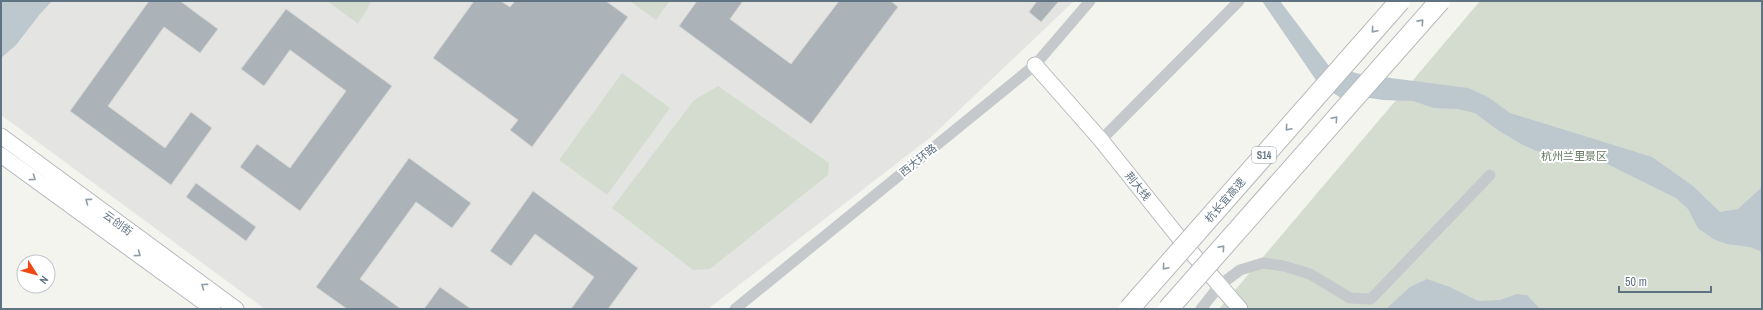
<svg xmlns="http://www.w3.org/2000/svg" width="1763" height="310" viewBox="0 0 1763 310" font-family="'Archivo Narrow','Noto Sans SC',sans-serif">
  <rect width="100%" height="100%" fill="#f4f4ef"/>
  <!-- built -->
  <path fill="#e4e5e3" d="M 1,1 L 1074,1 L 931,137 L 708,309 L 265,309 L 1,115 Z"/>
  <!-- green -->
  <path fill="#d4dcd0" d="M 327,1 L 372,1 L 358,24 Z
    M 630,1 L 670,1 L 656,20 Z
    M 1480,1 L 1762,1 L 1762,309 L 1219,309 Z
    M 622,73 L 670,108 L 607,195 L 559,160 Z
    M 718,86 L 829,163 L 828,175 L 710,269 L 693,270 L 612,208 L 694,100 Z"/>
  <!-- water -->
  <path fill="#bcc8cd" d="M 1,1 L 52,1 L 40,14 L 16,45 L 1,58 Z
    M 1262,1 L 1280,1 L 1329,66 L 1360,74 L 1468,88 L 1488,97 L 1510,113 L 1652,157 L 1693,186 L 1720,212 L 1738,209 L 1762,187 L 1762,252 L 1750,247 L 1727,244 L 1713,239 L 1698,228 L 1688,209 L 1676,198 L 1599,160 L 1579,156 L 1549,156 L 1523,145 L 1499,131 L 1475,113 L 1458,109 L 1434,108 L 1413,101 L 1383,100 L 1370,98 L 1344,100 L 1318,83 Z
    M 1427,279 L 1450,287 L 1478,301 L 1500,300 L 1517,294 L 1527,295 L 1540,309 L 1386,309 L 1410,287 Z"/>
  <!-- building -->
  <path fill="#abb3b8" stroke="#d5d5d2" d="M 149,1 L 180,1 L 218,29 L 200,53 L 164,27 L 108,106 L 165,148 L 191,112 L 212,128 L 171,185 L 70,111 Z
    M 474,1 L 501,1 L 510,7 L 515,1 L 606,1 L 628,17 L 532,147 L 510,130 L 518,120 L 433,58 Z
    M 697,1 L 743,1 L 730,19 L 791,64 L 839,1 L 891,1 L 898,7 L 811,124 L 679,26 Z
    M 1037,1 L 1059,1 L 1041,22 L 1029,12 Z
    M 286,9 L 392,86 L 300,211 L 240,167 L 257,144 L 290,168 L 346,91 L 290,50 L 264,86 L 241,69 Z
    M 409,158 L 471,203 L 452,228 L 416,202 L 360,279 L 401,309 L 347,309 L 316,287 Z
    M 196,183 L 256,227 L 246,241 L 186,197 Z
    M 533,191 L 638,268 L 608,309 L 571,309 L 594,277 L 535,234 L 511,266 L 490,251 Z
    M 440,287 L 471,309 L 424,309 Z"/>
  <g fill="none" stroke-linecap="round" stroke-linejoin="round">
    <!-- secondary casing -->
    <g stroke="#b5babf" stroke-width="17">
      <path id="secondary" d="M 1035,65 L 1101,140 L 1185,245 L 1240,309
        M 1,136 L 236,309
        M 1,155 L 213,309"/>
    </g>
    <!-- street -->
    <path stroke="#c6c9cc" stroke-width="11" d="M 1101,140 L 1239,1
      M 735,309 L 1035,65 L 1090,1
      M 1201,309 L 1220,285 L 1240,270 L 1263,263 L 1284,266 L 1310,274 L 1350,298 L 1371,299 L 1490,175"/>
    <!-- secondary -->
    <use href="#secondary" stroke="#fff" stroke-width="15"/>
    <!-- highway-bridge casing -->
    <g stroke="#b7babd" stroke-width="22" stroke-linecap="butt">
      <path id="highway-bridge" d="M 1129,309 L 1400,1
        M 1168,309 L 1440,1"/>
    </g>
    <!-- highway-bridge -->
    <use href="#highway-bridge" stroke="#fff" stroke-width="20"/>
  </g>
  <!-- one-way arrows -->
  <defs><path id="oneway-chevron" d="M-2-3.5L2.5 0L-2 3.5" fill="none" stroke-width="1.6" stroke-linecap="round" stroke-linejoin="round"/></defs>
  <g stroke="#909da8">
    <use href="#oneway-chevron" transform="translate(1421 22) rotate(-48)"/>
    <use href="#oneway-chevron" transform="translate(1374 30) rotate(131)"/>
    <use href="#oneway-chevron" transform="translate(1335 119) rotate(-49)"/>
    <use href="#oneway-chevron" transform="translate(1288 128) rotate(131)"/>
    <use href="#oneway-chevron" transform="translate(33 178) rotate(36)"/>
    <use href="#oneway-chevron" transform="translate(88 201) rotate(-144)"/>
    <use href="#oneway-chevron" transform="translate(1222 248) rotate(-49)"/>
    <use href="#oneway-chevron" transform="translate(138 254) rotate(36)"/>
    <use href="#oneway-chevron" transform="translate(1165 267) rotate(131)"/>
    <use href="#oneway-chevron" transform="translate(204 286) rotate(-144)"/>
  </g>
  <g text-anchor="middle" stroke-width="4" stroke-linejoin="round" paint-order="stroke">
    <!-- shield labels -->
    <rect fill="#fff" stroke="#909da8" stroke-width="1" x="1252" y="147" width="24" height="16" rx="3"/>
    <g font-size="10" font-weight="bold" fill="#607383">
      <text x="1264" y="159">S14</text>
    </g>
    <!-- park labels -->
    <g font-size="11" fill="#657a60" stroke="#fff">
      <text x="1574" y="160">杭州兰里景区</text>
    </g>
    <!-- street labels -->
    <g font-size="11" fill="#607383" stroke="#fff">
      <text transform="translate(918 160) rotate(-39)" y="4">西大环路</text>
      <text transform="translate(1138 186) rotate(51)" y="4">荆大线</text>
      <text transform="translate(1225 200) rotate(-49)" y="4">杭长宜高速</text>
      <text transform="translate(118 223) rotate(36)" y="4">云创街</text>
    </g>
  </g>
  <!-- border -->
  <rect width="1763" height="310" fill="none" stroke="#607383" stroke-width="4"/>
  <!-- north arrow -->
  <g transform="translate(36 274) rotate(126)"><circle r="19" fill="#ffffff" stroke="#bfc7cd"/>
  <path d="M0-3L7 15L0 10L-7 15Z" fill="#f14712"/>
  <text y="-6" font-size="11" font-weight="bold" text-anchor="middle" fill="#607383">N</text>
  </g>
  <!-- scale -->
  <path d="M1619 286v6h92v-6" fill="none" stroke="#607383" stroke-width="2"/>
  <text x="1625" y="286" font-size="12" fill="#607383" stroke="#ffffff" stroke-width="3" paint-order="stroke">50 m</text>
</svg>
